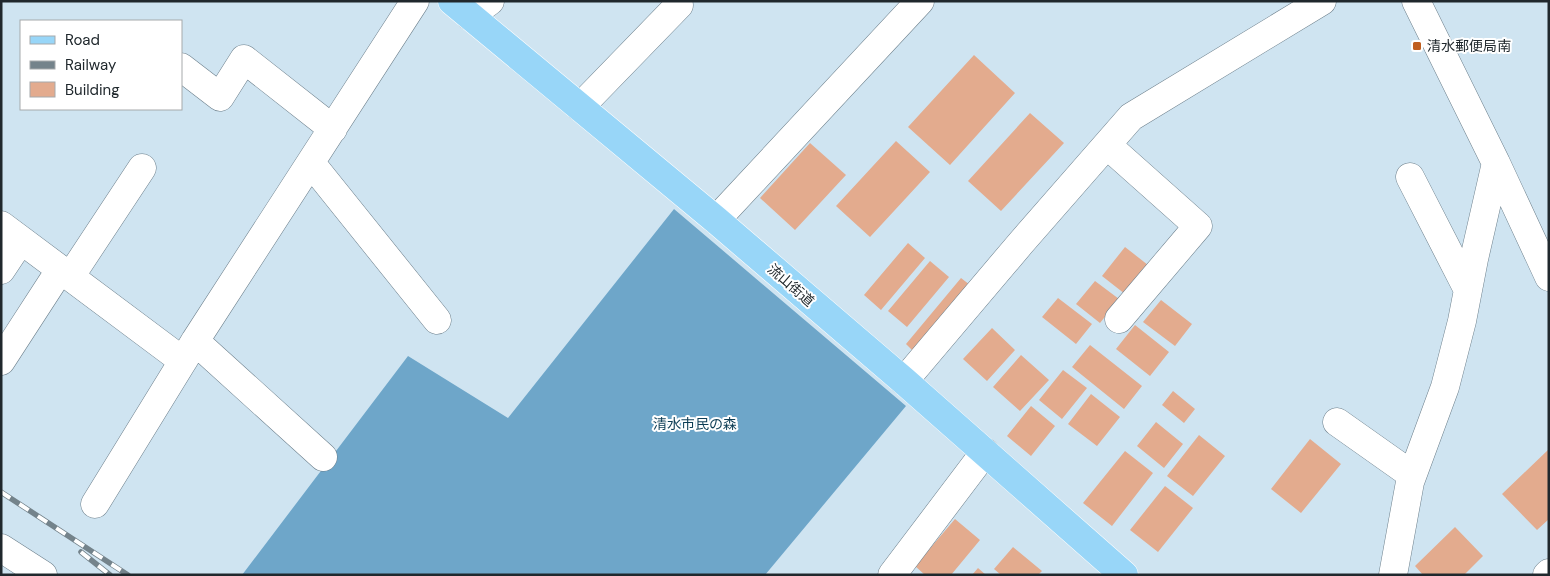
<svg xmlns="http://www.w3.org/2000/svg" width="1550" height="576" viewBox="0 0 1550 576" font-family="'DM Sans','Noto Sans JP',sans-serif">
  <rect width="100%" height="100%" fill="#cfe4f1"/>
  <!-- forest -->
  <path fill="#6ea6c9" d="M 674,209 L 906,406 L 765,575 L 242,575 L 408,356 L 508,418 Z"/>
  <!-- building -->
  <path fill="#e3ab8e" d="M 974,55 L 1015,93 L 950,165 L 908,127 Z
    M 1030,113 L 1064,143 L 1001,211 L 968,181 Z
    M 896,141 L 930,172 L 870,237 L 836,206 Z
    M 810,143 L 846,175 L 795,230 L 760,198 Z
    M 908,243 L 925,258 L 881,310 L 864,295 Z
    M 1125,247 L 1148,265 L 1125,294 L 1102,276 Z
    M 930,261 L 949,277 L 907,327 L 888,311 Z
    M 961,278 L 970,285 L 914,352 L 906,344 Z
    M 1095,281 L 1119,299 L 1100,323 L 1076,304 Z
    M 1058,298 L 1092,324 L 1076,344 L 1042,317 Z
    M 1161,300 L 1192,324 L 1175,346 L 1143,322 Z
    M 1135,325 L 1169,352 L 1150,376 L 1116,349 Z
    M 992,328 L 1015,350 L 987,381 L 963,359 Z
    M 1090,345 L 1142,386 L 1124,409 L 1072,367 Z
    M 1021,355 L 1049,380 L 1020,411 L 993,387 Z
    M 1063,370 L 1087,388 L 1062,419 L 1039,400 Z
    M 1173,391 L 1195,409 L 1184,423 L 1162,405 Z
    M 1091,394 L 1120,417 L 1097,446 L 1068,424 Z
    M 1031,406 L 1055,426 L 1031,456 L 1007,436 Z
    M 1156,422 L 1183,444 L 1164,468 L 1137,446 Z
    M 1199,435 L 1225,456 L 1193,496 L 1167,476 Z
    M 1310,439 L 1341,464 L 1301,513 L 1271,489 Z
    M 1549,449 L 1549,519 L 1537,530 L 1502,494 Z
    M 1125,451 L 1153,473 L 1112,526 L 1083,503 Z
    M 1165,486 L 1193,508 L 1158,552 L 1130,530 Z
    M 955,519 L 980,540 L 951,575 L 925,575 L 915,566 Z
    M 1455,527 L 1483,556 L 1464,575 L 1423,575 L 1415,566 Z
    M 1013,547 L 1042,571 L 1038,575 L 1001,575 L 994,569 Z
    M 978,568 L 986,575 L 972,575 Z"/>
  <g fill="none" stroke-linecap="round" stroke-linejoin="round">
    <!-- minor casing -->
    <g stroke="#6c7f8b" stroke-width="29">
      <path id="minor" d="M 1416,1 L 1496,163 L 1549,277
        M 470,16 L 490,1
        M 181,67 L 220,97 L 244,59 L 333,129
        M 580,107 L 679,5
        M 1107,145 L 1198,226 L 1119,319
        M 311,163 L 437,320
        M 1410,177 L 1468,290
        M 716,220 L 920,1
        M 1,225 L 183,361 L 195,341 L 415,1
        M 1,270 L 21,240
        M 70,277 L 142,168
        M 195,341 L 323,457
        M 1,361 L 60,270
        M 904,381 L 1020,244 L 1131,117 L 1322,1
        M 1337,422 L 1412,475
        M 95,504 L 183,361
        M 1,548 L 43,575
        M 892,575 L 985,452
        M 1393,575 L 1410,482 L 1445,387 L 1462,321 L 1474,259 L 1496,163
        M 1547,575 L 1549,573"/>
    </g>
    <!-- major casing -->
    <g stroke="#fff" stroke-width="29">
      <path id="major" d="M 452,1 L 716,220 L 904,381 L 1124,575"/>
    </g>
    <!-- minor -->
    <use href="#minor" stroke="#fff" stroke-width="28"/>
    <!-- major -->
    <use href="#major" stroke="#98d6f8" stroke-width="28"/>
    <!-- rail casing -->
    <g stroke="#74838b" stroke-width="5.5">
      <path id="rail" d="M 1,492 L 128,575
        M 81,552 L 110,575"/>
    </g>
    <!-- rail -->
    <use href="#rail" stroke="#fff" stroke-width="4" stroke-dasharray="11" stroke-linecap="butt"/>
  </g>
  <!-- markers -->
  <rect fill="#bf5e1f" stroke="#fff" stroke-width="2" x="1412" y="41" width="10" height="10" rx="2.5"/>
  <g text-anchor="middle" stroke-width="4" stroke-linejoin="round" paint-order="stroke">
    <!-- poi labels -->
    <g font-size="14" fill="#20282d" stroke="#fff" text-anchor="start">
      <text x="1427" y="51">清水郵便局南</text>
    </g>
    <!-- street labels -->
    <g font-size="14" fill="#20282d" stroke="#fff">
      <text transform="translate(791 285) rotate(41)" y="5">流山街道</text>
    </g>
    <!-- park labels -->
    <g font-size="14" fill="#0d3d55" stroke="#fff">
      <text x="695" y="429">清水市民の森</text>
    </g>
  </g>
  <!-- border -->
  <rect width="1550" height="576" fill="none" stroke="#20282d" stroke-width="5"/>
  <!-- legend -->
  <rect x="20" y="20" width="162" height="90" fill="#ffffff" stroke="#a6a9ab"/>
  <rect x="30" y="36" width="25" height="8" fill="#98d6f8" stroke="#a6a9ab"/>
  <text x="65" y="45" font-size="15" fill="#20282d">Road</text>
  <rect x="30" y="61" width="25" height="8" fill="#74838b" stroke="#a6a9ab"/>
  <text x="65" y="70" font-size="15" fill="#20282d">Railway</text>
  <rect x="30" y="82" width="25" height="15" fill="#e3ab8e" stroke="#a6a9ab"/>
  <text x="65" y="95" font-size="15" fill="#20282d">Building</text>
</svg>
